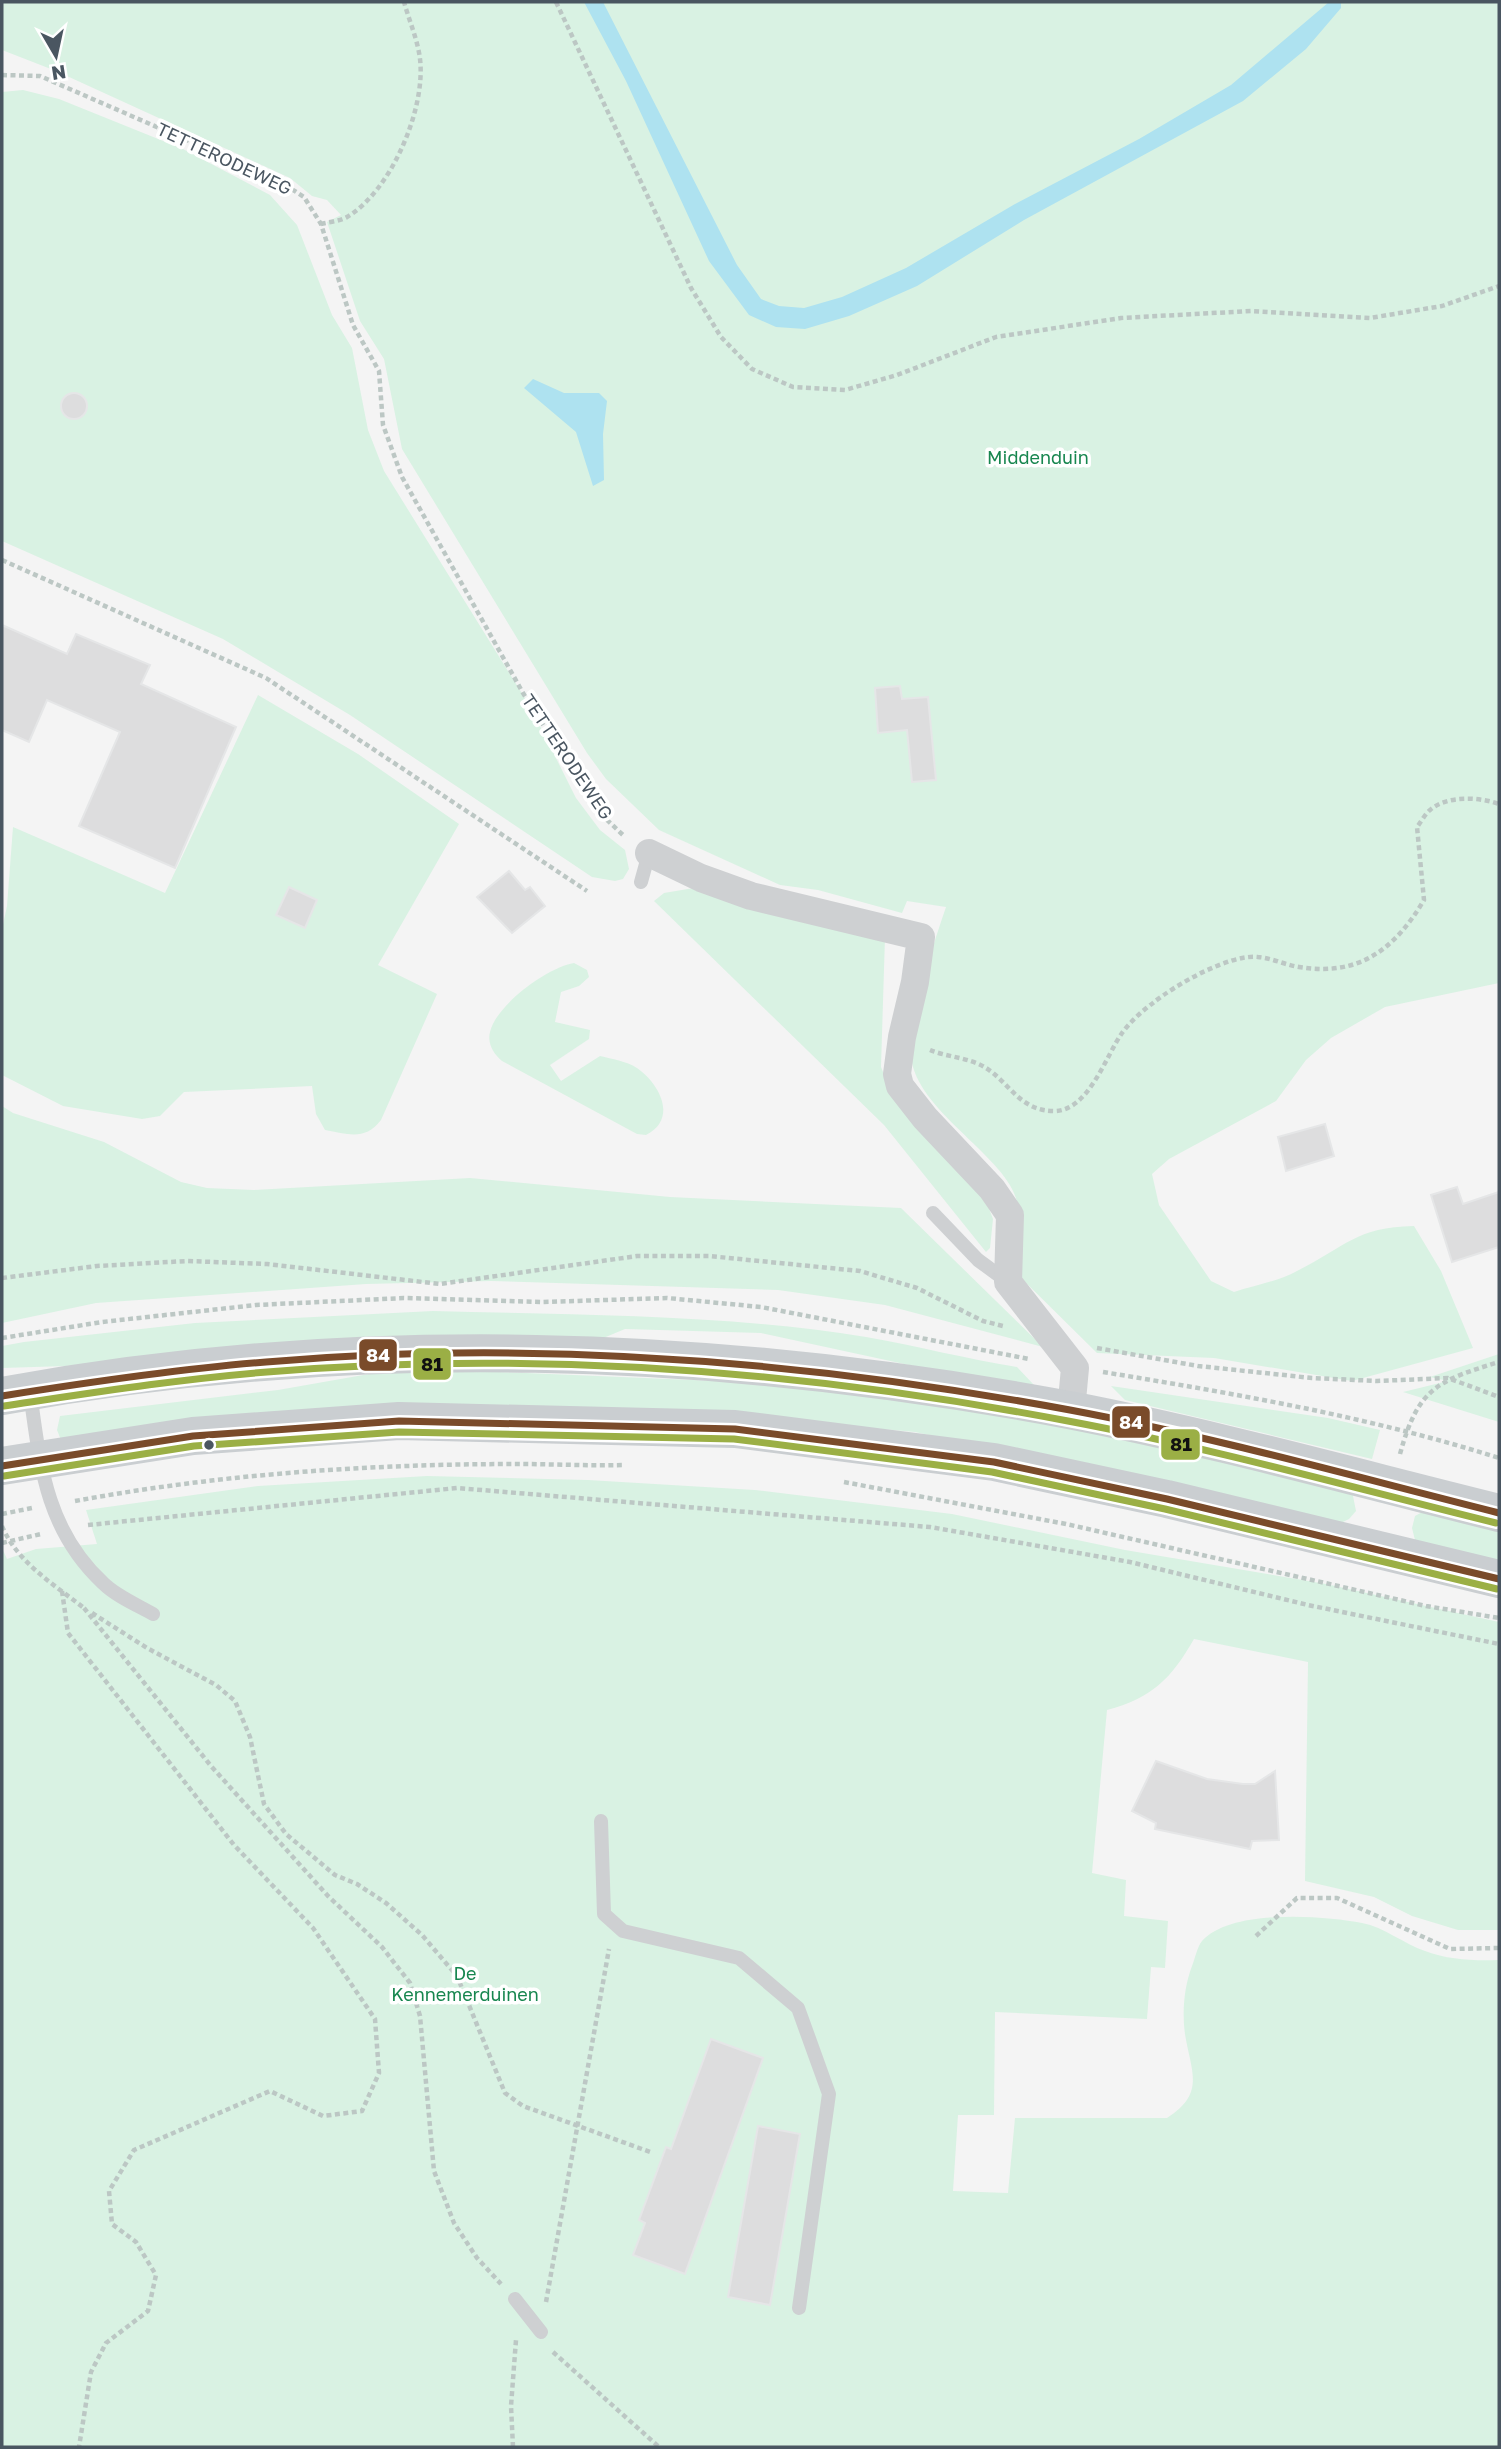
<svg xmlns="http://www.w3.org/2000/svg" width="1501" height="2449" viewBox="0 0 1501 2449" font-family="'Golos Text',sans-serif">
  <rect width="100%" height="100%" fill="#f4f4f4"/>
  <!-- green -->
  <path fill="#d9f2e3" d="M 2,2 L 1499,2 L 1499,983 L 1385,1007 L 1331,1038 L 1306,1060 L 1276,1101 L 1169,1159 L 1152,1174 L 1159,1205 L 1211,1281 L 1234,1292 C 1255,1285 1279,1281 1297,1271 C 1345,1247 1356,1227 1414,1226 L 1441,1271 L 1473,1348 L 1352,1381 L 1214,1358 L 1097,1353 L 1013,1270 C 1014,1250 1020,1226 1018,1206 C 1012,1161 928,1119 913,1067 C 903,1032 934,943 946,907 L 907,901 L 902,913 L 818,890 L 780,885 L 659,830 L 606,779 L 587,753 L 402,449 L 384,359 L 360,321 L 327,222 L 341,215 L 327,200 L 312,196 L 290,178 L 56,71 L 2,50 Z
    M 23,90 L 59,99 L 183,149 L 270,195 L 297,225 L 332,315 L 352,348 L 368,430 L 384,471 L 531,708 L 576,798 L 600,830 L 625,850 L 629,869 L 623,879 L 615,881 L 592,877 L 350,715 L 223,639 L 2,541 L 2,92 Z
    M 258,695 L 358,754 L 459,824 L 378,965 L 437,994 L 381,1120 C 365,1141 348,1134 325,1130 L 316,1114 L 312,1086 L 184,1092 L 160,1116 L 142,1119 L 63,1106 L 2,1075 L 2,929 L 7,906 L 13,827 L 165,893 Z
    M 700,887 L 885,937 L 881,1067 L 893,1096 L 982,1190 L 993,1219 L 990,1248 L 986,1252 L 884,1125 L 654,901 L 664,893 Z
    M 574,963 L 587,970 L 589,977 L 579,986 L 561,992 L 555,1022 L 590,1030 L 589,1039 L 550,1065 L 561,1081 L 600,1056 C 612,1059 626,1061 637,1068 C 660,1084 678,1119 646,1135 L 637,1134 L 502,1061 C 494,1054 487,1044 490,1032 C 496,1005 548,967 574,963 Z
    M 2,1106 L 13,1113 L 104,1142 L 181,1182 L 207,1188 L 254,1190 L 470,1178 L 670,1197 L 901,1208 L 1043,1347 L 885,1305 L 778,1290 L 491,1281 L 366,1284 L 96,1303 L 2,1323 Z
    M 433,1311 C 575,1315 725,1314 866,1337 C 917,1346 967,1359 1017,1367 L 1034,1385 L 932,1370 L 761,1333 L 625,1329 L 601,1339 L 261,1347 L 66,1366 L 2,1368 L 2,1346 L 24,1342 L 195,1323 Z
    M 1499,1354 L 1499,1422 L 1403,1392 L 1448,1381 L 1430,1377 Z
    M 403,1368 L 767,1383 L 1075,1425 L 1352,1491 L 1356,1511 L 1349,1519 L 1339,1524 L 915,1432 L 674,1410 L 444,1404 L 61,1440 L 57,1430 L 60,1416 L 278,1390 Z
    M 1111,1386 L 1328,1418 L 1380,1430 L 1372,1459 L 1125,1400 Z
    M 427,1476 L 588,1480 L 755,1490 L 952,1514 L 1125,1550 L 1326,1584 L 1499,1622 L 1499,1930 L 1458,1930 L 1412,1916 L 1374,1897 L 1305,1881 L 1308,1662 L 1194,1639 C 1171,1679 1152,1698 1107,1710 L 1092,1873 L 1126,1880 L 1124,1916 L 1168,1921 L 1165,1968 L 1151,1967 L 1147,2019 L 995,2012 L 994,2115 L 958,2115 L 953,2191 L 1008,2193 L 1015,2118 L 1167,2118 C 1206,2093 1191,2072 1185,2034 C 1182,2012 1184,1987 1192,1966 C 1195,1959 1197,1947 1202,1941 C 1231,1909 1322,1915 1362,1923 C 1384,1927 1404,1944 1425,1951 C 1449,1960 1475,1961 1499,1960 L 1499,2447 L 2,2447 L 2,1548 L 7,1559 L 36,1549 L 97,1544 L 86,1510 L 258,1486 Z
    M 1426,1510 L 1499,1524 L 1499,1561 L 1415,1540 L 1412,1528 L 1415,1516 Z"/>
  <!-- water -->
  <path fill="#aee2f0" d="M 584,2 L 603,2 L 737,265 L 761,299 L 779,306 L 804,308 L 842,297 L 906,268 L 1015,204 L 1139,139 L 1231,85 L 1329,2 L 1341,2 L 1341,8 L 1306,49 L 1243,101 L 1024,220 L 917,286 L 849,316 L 805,329 L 776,327 L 749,315 L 709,261 L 626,81 Z
    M 533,379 L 564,393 L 599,393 L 607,401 L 603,434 L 604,480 L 593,486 L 576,432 L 524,388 Z"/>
  <!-- building -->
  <path fill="#ddddde" stroke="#e5e6e7" stroke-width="2" d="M61 406a13 13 0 1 1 26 0a13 13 0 1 1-26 0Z
    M 2,625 L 67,654 L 76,634 L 150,665 L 141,684 L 236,727 L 175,868 L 79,826 L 120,732 L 47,700 L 29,742 L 2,730 Z
    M 900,686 L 902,699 L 928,697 L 936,780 L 912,782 L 907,730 L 878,733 L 875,688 Z
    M 509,871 L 525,890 L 530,887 L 545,906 L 512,933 L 477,897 Z
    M 289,887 L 317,900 L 305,928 L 276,915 Z
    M 1325,1124 L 1334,1156 L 1286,1171 L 1278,1137 Z
    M 1457,1187 L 1463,1204 L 1499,1192 L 1499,1247 L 1452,1262 L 1431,1195 Z
    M 1156,1761 L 1207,1779 L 1243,1784 L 1255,1784 L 1275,1771 L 1279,1840 L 1252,1841 L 1250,1849 L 1155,1829 L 1156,1823 L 1132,1811 Z
    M 711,2039 L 763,2058 L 685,2274 L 633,2255 L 645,2223 L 639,2220 L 666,2147 L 671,2149 Z
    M 758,2126 L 800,2134 L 770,2305 L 728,2297 Z"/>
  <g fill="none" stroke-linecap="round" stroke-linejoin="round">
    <!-- path -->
    <path stroke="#bcc7c4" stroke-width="4.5" stroke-dasharray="5 3.5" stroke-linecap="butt" d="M 556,2 L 691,288 L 721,337 L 752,369 L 793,387 L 845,390 L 897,375 L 996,337 L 1121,318 L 1251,311 L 1370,318 L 1442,306 L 1499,286
      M 2,75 L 40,76 L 276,179 L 304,197 L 321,224 L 353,325 L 379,371 L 383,425 L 402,477 L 523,693 L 577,779 L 605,818 L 624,836
      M 321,224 C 329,222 340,221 347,217 C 391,191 426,109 420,59 C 418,41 409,20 404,2
      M 2,560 L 266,678 L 587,891
      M 930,1050 C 947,1057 971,1058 986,1068 C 1010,1083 1020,1112 1056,1111 C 1089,1109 1106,1056 1122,1033 C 1130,1022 1142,1011 1153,1003 C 1175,985 1229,954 1258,957 C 1272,958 1285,965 1299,967 C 1359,977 1395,949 1424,900 L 1417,827 C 1421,822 1425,814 1430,810 C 1447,795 1480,797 1499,804
      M 2,1278 L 97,1266 L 187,1261 L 267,1264 L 440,1284 L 637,1256 L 709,1256 L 860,1271 L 917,1288 L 983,1321 L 1003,1326
      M 2,1338 L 102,1322 L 256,1305 L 404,1298 L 543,1302 L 667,1298 L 761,1307 L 1029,1359
      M 1097,1348 L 1198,1366 L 1312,1378 L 1377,1381 L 1448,1378 L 1499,1397
      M 1103,1372 C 1237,1394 1370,1417 1499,1458
      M 1400,1454 C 1418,1388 1437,1381 1499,1362
      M 844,1482 L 1066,1524 L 1426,1606 L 1499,1618
      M 75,1501 C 221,1474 369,1464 518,1464 C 553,1464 589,1466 624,1465
      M 2,1514 L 32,1508
      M 88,1525 L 457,1488 L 771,1514 L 930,1527 L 1130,1562 L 1308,1605 L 1499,1644
      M 2,1526 C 17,1562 53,1584 84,1608
      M 2,1543 L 41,1534
      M 62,1591 L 68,1633 L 234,1845 L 313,1928 L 375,2019 L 379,2073 L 362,2111 L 323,2116 L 270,2091 L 134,2150 L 109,2191 L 112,2224 L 136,2242 L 156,2275 L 148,2311 L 106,2343 L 91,2372 L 79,2447
      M 84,1608 L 211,1766 L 328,1896 L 382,1947 L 410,1983 L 420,2016 L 434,2171 L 454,2223 L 477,2258 L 501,2284
      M 92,1613 L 147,1648 L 216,1685 L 235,1701 L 250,1737 L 264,1804 L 286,1834 L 335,1875 L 357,1884 L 386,1903 L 422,1935 L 457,1976 L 505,2093 L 523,2106 L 653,2153
      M 1256,1936 L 1297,1898 L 1337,1898 L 1450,1949 L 1499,1948
      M 546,2302 L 609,1949
      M 553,2352 L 659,2447
      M 513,2447 L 511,2406 L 516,2340"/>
    <!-- service -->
    <path stroke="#ced0d2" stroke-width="14" d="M 641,882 L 649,853
      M 933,1213 L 978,1260 L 1008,1282
      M 30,1392 C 40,1465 46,1530 103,1583 C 116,1596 137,1605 153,1614
      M 601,1821 L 604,1914 L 623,1931 L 739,1958 L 798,2008 L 829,2094 L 799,2308
      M 515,2299 L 541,2332"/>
    <!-- minor -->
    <path stroke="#ced0d2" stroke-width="28" d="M 649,853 L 701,878 L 751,896 L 921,937 L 915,982 L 902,1037 L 897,1074 L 900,1086 L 925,1118 L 992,1189 L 1010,1215 L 1008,1282 L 1075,1368 L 1071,1411"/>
    <!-- primary -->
    <path stroke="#caced1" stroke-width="38" d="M 2,1396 C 354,1331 718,1344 1069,1410 C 1214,1438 1357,1478 1499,1513
      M 2,1466 L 193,1436 L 399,1421 L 735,1429 L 994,1462 L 1167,1499 L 1499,1579"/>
    <!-- bus-1 casing -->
    <g stroke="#fff" stroke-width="12">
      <path id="bus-1" d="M 2,1396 C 90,1382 177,1369 266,1362 C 534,1339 806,1361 1070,1410 C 1214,1437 1356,1477 1499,1513
        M 2,1466 L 193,1436 L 399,1421 L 735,1429 L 994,1462 L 1167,1499 L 1499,1579"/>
    </g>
    <!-- bus-2 casing -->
    <g stroke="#fff" stroke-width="12">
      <path id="bus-2" d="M 4,1406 C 91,1393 179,1379 267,1372 C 534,1350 806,1371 1068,1421 C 1212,1448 1354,1488 1496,1523
        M 4,1476 L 194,1446 L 399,1432 L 734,1439 L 992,1472 L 1165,1509 L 1497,1589"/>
    </g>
    <!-- bus-1 -->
    <use href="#bus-1" stroke="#7a4b2a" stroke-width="7"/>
    <!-- bus-2 -->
    <use href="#bus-2" stroke="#9baf45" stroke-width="7"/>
  </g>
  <!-- markers -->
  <circle fill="#4a5661" stroke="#fff" stroke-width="2.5" cx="209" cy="1445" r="6"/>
  <g text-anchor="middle" stroke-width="7" stroke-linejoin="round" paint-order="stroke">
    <!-- street labels -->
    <g font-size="18" fill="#4a5661" stroke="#fff">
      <text transform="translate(224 159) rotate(25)" y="6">TETTERODEWEG</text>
      <text transform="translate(567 757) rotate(56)" y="6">TETTERODEWEG</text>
    </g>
    <!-- park labels -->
    <g font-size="18" fill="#17864f" stroke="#fff">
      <text x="1038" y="464">Middenduin</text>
      <text x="465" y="1980">De<tspan x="465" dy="21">Kennemerduinen</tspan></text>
    </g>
  </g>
  <g stroke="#fff" stroke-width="2.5">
    <rect x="358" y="1338" width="40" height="34" rx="7" fill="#7a4b2a"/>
    <rect x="412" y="1347" width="40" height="34" rx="7" fill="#9baf45"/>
    <rect x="1111" y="1405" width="40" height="34" rx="7" fill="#7a4b2a"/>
    <rect x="1160" y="1428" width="41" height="33" rx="7" fill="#9baf45"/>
  </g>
  <g font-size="19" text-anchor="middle" font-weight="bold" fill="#fff">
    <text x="378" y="1362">84</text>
    <text x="1131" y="1429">84</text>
  </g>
  <g font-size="19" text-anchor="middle" font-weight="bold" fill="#111">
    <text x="432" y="1371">81</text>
    <text x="1181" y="1451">81</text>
  </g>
  <!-- border -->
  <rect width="1501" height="2449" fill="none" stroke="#4a5661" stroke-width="7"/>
  <!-- north arrow -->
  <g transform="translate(56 56) rotate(171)" stroke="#ffffff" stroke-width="5" paint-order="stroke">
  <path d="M0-5L12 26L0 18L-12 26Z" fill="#4a5661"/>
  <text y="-10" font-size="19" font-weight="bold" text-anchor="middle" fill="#4a5661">N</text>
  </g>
</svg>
